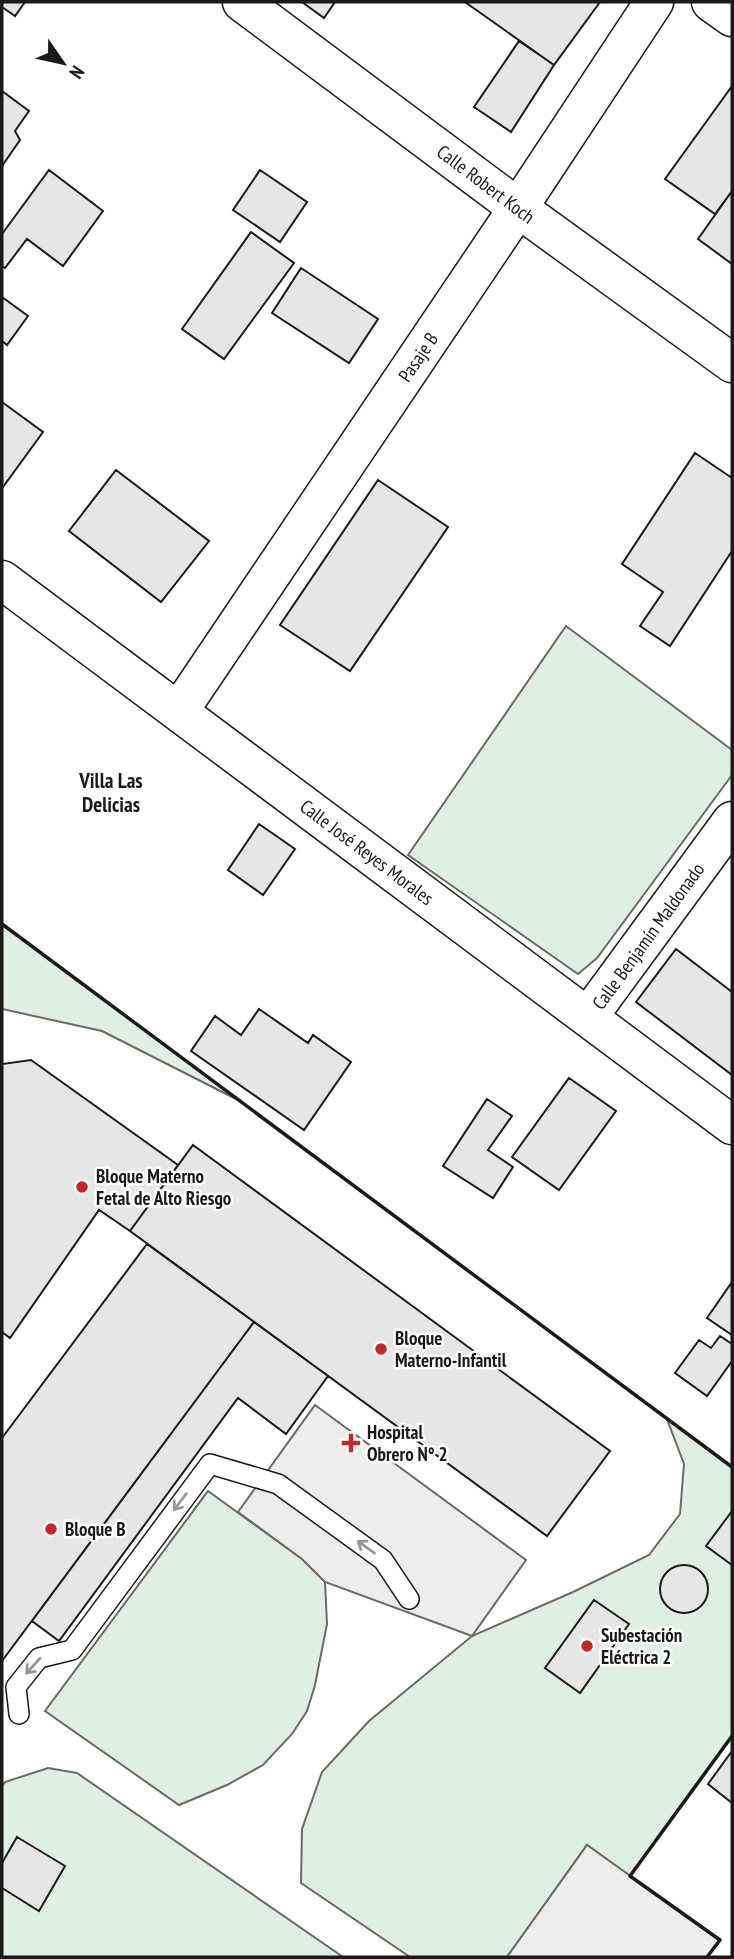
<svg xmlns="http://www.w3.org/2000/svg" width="734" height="1959" viewBox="0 0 734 1959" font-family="'PT Sans Narrow',sans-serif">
  <rect width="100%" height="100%" fill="#fff"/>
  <!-- green -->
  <path fill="#e0efe3" stroke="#6a6a6a" stroke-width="2" d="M 566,626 L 732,750 L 732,775 L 597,958 L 578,974 L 408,855 Z
    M 2,924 L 240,1101 L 102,1031 L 2,1009 Z
    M 667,1419 L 732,1467 L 732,1736 L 630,1876 L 587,1845 L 507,1957 L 410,1957 L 301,1883 L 302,1829 L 322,1772 L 369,1721 L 472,1636 L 573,1592 L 649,1555 L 680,1514 L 684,1464 Z
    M 208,1491 L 302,1559 L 325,1582 L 327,1624 L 315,1685 L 307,1711 L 292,1734 L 263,1765 L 227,1785 L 179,1805 L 45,1711 Z
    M 48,1768 L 77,1773 L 343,1957 L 2,1957 L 2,1786 L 5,1782 Z"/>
  <!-- parking -->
  <path fill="#ededed" stroke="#6a6a6a" stroke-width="2" d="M 315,1405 L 526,1560 L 472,1636 L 325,1582 L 302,1559 L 238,1512 Z
    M 587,1845 L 720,1940 L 707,1957 L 507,1957 Z"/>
  <!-- building -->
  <path fill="#e6e6e6" stroke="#1a1a1a" stroke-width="2" d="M 2,2 L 25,2 L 15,16 L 2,7 Z
    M 302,2 L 335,2 L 324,18 Z
    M 465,2 L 600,2 L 554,65 Z
    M 519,41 L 554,65 L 511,132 L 474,107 Z
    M 732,86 L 732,191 L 715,214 L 665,179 Z
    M 2,91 L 29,111 L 15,131 L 20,140 L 2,166 Z
    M 49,170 L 103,211 L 63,266 L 27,239 L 5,268 L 2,266 L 2,234 Z
    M 260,170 L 307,202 L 280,242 L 233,210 Z
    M 732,191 L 732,264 L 698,239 Z
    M 251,232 L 294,263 L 224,359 L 182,329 Z
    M 301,268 L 378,319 L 349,363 L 272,313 Z
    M 2,297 L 28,316 L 7,345 L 2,341 Z
    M 2,402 L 43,432 L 3,487 L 2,486 Z
    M 695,453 L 732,478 L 732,551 L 670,646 L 640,626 L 663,592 L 622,564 Z
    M 116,470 L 209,541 L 161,602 L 69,531 Z
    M 378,480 L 448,527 L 350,671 L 280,625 Z
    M 259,824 L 295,849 L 263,895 L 228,870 Z
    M 676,949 L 732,992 L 732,1075 L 636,1002 Z
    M 259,1009 L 308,1043 L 313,1035 L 351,1062 L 304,1130 L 191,1051 L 215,1016 L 241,1035 Z
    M 31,1060 L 178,1165 L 130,1231 L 99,1210 L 10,1338 L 2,1332 L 2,1064 Z
    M 569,1078 L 616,1111 L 559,1190 L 512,1157 Z
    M 487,1099 L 512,1116 L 488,1150 L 513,1167 L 493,1198 L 443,1166 Z
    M 193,1145 L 610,1451 L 547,1536 L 130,1231 Z
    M 147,1244 L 254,1322 L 2,1661 L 2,1438 Z
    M 732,1282 L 732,1335 L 707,1318 Z
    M 254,1322 L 328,1376 L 286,1434 L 238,1398 L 59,1641 L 32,1621 Z
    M 720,1336 L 732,1344 L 732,1361 L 707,1396 L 675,1373 L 699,1340 L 711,1348 Z
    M 732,1511 L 732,1565 L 706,1546 Z
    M660 1589a24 24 0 1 1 48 0a24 24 0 1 1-48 0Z
    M 594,1600 L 629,1624 L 580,1693 L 545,1668 Z
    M 732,1751 L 732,1803 L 708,1784 Z
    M 17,1837 L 65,1866 L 39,1911 L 2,1888 L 2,1863 Z"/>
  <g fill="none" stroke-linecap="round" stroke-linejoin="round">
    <!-- service casing -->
    <g stroke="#1a1a1a" stroke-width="22">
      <path id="service" d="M 19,1714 L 16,1687 L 39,1658 L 72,1650 L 210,1464 L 278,1484 L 383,1560 L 409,1599"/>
    </g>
    <!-- minor casing -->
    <g stroke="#1a1a1a" stroke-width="41">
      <path id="minor" d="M 242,2 L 518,208 L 732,363
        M 2,580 L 732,1125
        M 179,711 L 518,208 L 654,2
        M 588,1017 L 732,821"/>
    </g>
    <!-- secondary casing -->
    <g stroke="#1a1a1a" stroke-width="41">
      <path id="secondary" d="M 711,2 L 732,17"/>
    </g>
    <!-- service -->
    <use href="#service" stroke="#fff" stroke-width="19"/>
    <!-- minor -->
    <use href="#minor" stroke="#fff" stroke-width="38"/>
    <!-- secondary -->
    <use href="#secondary" stroke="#fff" stroke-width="38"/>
    <!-- wall -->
    <path stroke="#1a1a1a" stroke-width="3.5" d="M 2,924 L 732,1467
      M 707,1957 L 720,1940 L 630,1876 L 732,1736"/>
  </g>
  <!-- one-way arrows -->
  <defs><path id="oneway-shaft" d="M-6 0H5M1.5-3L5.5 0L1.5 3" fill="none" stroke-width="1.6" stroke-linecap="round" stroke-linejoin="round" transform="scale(1.75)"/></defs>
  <g stroke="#989898">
    <use href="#oneway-shaft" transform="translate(180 1502) rotate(127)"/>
    <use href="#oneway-shaft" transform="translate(366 1547) rotate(-144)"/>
    <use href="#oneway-shaft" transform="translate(33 1666) rotate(132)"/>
  </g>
  <!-- markers -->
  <g fill="#c62828" stroke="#fff" stroke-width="2.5">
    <circle cx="82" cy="1187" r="7"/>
    <circle cx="381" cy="1349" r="7"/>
    <path d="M347.5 1432.5h7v7h7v7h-7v7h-7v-7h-7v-7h7z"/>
    <circle cx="51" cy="1529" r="7"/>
    <circle cx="587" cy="1646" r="7"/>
  </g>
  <g text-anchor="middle" stroke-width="5" stroke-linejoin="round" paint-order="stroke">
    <!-- street labels -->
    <g font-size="19" fill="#1a1a1a" stroke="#fff">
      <text transform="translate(486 184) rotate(37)" y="7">Calle Robert Koch</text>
      <text transform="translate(418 357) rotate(-56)" y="7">Pasaje B</text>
      <text transform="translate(367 852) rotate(37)" y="7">Calle José Reyes Morales</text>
      <text transform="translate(648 936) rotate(-54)" y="7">Calle Benjamín Maldonado</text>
    </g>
    <!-- poi labels -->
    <g font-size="19" font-weight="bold" fill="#1a1a1a" stroke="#fff" text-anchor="start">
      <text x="96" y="1183">Bloque Materno<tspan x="96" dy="22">Fetal de Alto Riesgo</tspan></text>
      <text x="395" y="1345">Bloque<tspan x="395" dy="22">Materno-Infantil</tspan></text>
      <text x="367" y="1439">Hospital<tspan x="367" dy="22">Obrero N° 2</tspan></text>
      <text x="65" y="1536">Bloque B</text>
      <text x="601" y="1642">Subestación<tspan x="601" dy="22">Eléctrica 2</tspan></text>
    </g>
    <!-- neighbourhood labels -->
    <g font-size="21" font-weight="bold" fill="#1a1a1a" stroke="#fff">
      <text x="111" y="788">Villa Las<tspan x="111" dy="24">Delicias</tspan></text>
    </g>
  </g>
  <!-- border -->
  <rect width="734" height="1959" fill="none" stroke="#1a1a1a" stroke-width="7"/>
  <!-- north arrow -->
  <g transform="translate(63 63) rotate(124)" stroke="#ffffff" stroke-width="5" paint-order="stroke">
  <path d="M0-5L12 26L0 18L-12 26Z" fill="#1a1a1a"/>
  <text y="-10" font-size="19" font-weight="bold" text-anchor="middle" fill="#1a1a1a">N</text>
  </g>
</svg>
